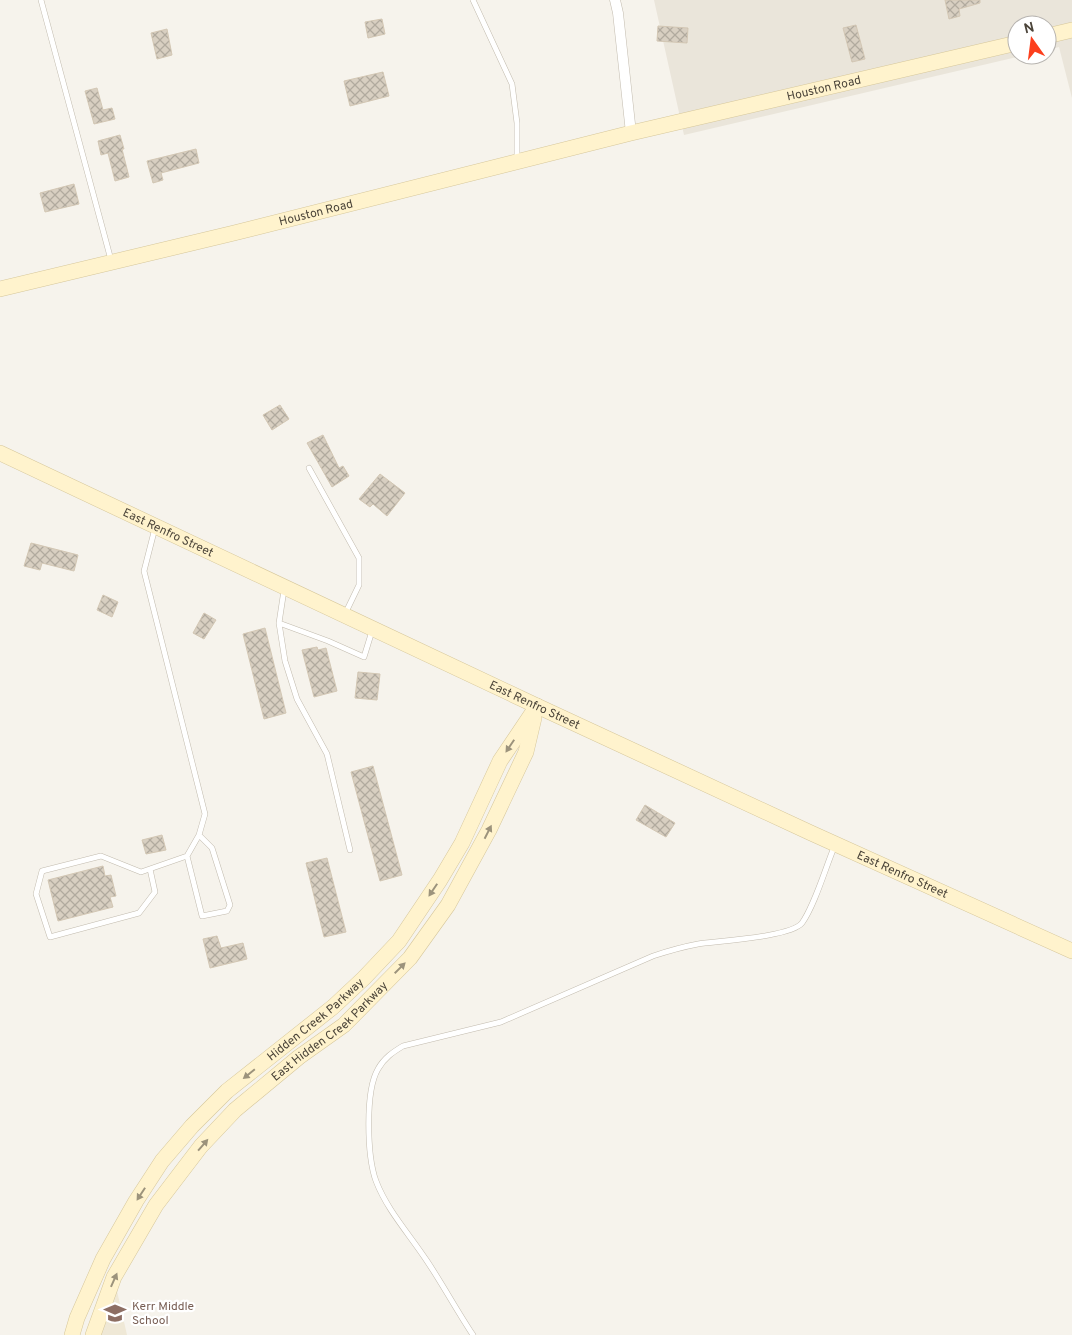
<svg xmlns="http://www.w3.org/2000/svg" width="1072" height="1335" viewBox="0 0 1072 1335" font-family="Overpass,sans-serif">
  <defs>
    <pattern id="building-cross-hatch" width="8" height="8" patternUnits="userSpaceOnUse" patternTransform="scale(1.25)"><rect width="8" height="8" fill="#d8cfc1"/><path d="M0 0l8 8M0 8l8-8" fill="none" stroke="#b1aa9e"/></pattern>
  </defs>
  <rect width="100%" height="100%" fill="#f6f3ec"/>
  <!-- residential -->
  <path fill="#eae5da" d="M 654,0 L 1072,0 L 1072,98 L 1059,47 L 1047,50 L 1047,25 L 1017,25 L 1017,55 L 1025,55 L 684,135 Z"/>
  <!-- education -->
  <path fill="#efe8d6" d="M 117,1291 L 127,1335 L 99,1335 L 99,1334 Z"/>
  <!-- building -->
  <path fill="url(#building-cross-hatch)" stroke="#d3c7b4" d="M 945,0 L 980,0 L 980,3 L 959,9 L 960,16 L 949,19 Z
    M 382,19 L 385,34 L 368,38 L 365,22 Z
    M 856,25 L 865,59 L 852,62 L 843,28 Z
    M 658,26 L 688,28 L 687,43 L 657,41 Z
    M 167,29 L 172,55 L 157,59 L 151,33 Z
    M 383,72 L 389,96 L 350,106 L 344,81 Z
    M 97,88 L 103,110 L 112,108 L 115,119 L 94,124 L 85,91 Z
    M 120,135 L 124,149 L 122,149 L 129,177 L 115,181 L 108,153 L 101,155 L 98,141 Z
    M 196,149 L 199,163 L 161,173 L 163,180 L 153,183 L 147,161 Z
    M 74,184 L 79,204 L 45,212 L 40,193 Z
    M 280,405 L 289,419 L 272,430 L 263,415 Z
    M 323,435 L 339,468 L 343,466 L 349,476 L 332,487 L 307,443 Z
    M 380,474 L 405,493 L 387,516 L 373,504 L 370,507 L 359,499 Z
    M 31,543 L 78,555 L 74,571 L 42,563 L 40,570 L 24,566 Z
    M 103,595 L 118,602 L 112,617 L 97,610 Z
    M 204,613 L 216,620 L 204,639 L 193,633 Z
    M 265,628 L 286,713 L 264,719 L 243,634 Z
    M 317,647 L 318,650 L 326,648 L 337,691 L 314,697 L 302,650 Z
    M 358,672 L 380,674 L 377,700 L 355,698 Z
    M 373,766 L 402,875 L 380,881 L 351,772 Z
    M 645,805 L 675,823 L 666,837 L 636,820 Z
    M 162,835 L 166,850 L 146,854 L 142,840 Z
    M 327,858 L 346,932 L 324,937 L 306,863 Z
    M 103,866 L 105,876 L 111,875 L 116,896 L 110,897 L 113,907 L 58,921 L 48,880 Z
    M 217,936 L 221,948 L 243,943 L 247,959 L 210,968 L 203,939 Z"/>
  <g fill="none" stroke-linecap="round" stroke-linejoin="round">
    <!-- lane casing -->
    <g stroke="#c2bbae" stroke-width="6">
      <path id="lane" d="M 41,0 L 111,260
        M 473,0 L 512,84 L 517,123 L 517,159
        M 309,468 L 359,558 L 359,585 L 345,614
        M 284,590 L 279,623 L 285,661 L 297,699 L 327,754 L 350,850
        M 279,623 L 328,641 L 364,657 L 372,631
        M 187,856 L 202,916 L 227,911 L 230,905 L 212,848 L 199,835
        M 150,869 L 155,892 L 139,913 L 50,937 L 36,894 L 42,871 L 101,856 L 141,872 L 187,856 L 199,835 L 205,814 L 144,571 L 155,528
        M 473,1335 C 457,1311 443,1285 427,1261 C 410,1235 387,1210 376,1181 C 367,1156 365,1091 378,1069 C 384,1058 393,1052 403,1046 L 501,1022 L 653,956 C 668,951 682,947 698,944 C 717,941 791,937 802,923 C 815,905 826,866 835,845"/>
    </g>
    <!-- street casing -->
    <g stroke="#c2bbae" stroke-width="11">
      <path id="street" d="M 615,0 L 618,13 L 631,133"/>
    </g>
    <!-- secondary casing -->
    <g stroke="#d6c79b" stroke-width="16">
      <g id="secondary">
        <path d="M 1047,36 L 1072,30"/>
        <path id="s1" d="M 0,289 L 234,233 L 631,133 L 1017,43"/>
        <path id="s2" d="M 0,453 L 537,706 L 811,833 L 1072,951"/>
        <path id="s3" d="M 72,1335 L 77,1318 L 103,1259 L 136,1201 L 162,1161 L 192,1126 L 227,1091 L 333,1007 L 364,978 L 399,941 L 440,880 L 462,843 L 500,761 L 537,706"/>
        <path id="s4" d="M 93,1335 L 114,1277 L 156,1205 L 201,1146 L 235,1110 L 299,1057 L 344,1025 L 410,958 L 448,905 L 489,830 L 526,752 L 534,718"/>
      </g>
    </g>
    <!-- lane -->
    <use href="#lane" stroke="#fff" stroke-width="5"/>
    <!-- street -->
    <use href="#street" stroke="#fff" stroke-width="10"/>
    <!-- secondary -->
    <use href="#secondary" stroke="#fff3cd" stroke-width="15"/>
  </g>
  <!-- one-way arrows -->
  <defs><path id="oneway-solid" d="M-6-.8H1V-3.2L6.5 0L1 3.2V.8H-6Z" transform="scale(1.25)"/></defs>
  <g fill="#9c937c">
    <use href="#oneway-solid" transform="translate(510 746) rotate(124)"/>
    <use href="#oneway-solid" transform="translate(488 832) rotate(-63)"/>
    <use href="#oneway-solid" transform="translate(433 890) rotate(124)"/>
    <use href="#oneway-solid" transform="translate(400 968) rotate(-45)"/>
    <use href="#oneway-solid" transform="translate(249 1074) rotate(141)"/>
    <use href="#oneway-solid" transform="translate(203 1145) rotate(-49)"/>
    <use href="#oneway-solid" transform="translate(141 1194) rotate(123)"/>
    <use href="#oneway-solid" transform="translate(114 1280) rotate(-66)"/>
  </g>
  <!-- icons -->
  <defs>
    <g id="school-bare" transform="scale(1.725)"><path d="M0-5L7-2L0 1L-7-2ZM-4 1L0 2.5L4 1V4Q0 6-4 4Z" fill="#8d6e63" stroke="#fff" stroke-width="2.5" paint-order="stroke"/></g>
  </defs>
  <g fill-rule="evenodd">
    <use href="#school-bare" x="115" y="1313"/>
  </g>
  <g text-anchor="middle" stroke-width="4.5" stroke-linejoin="round" paint-order="stroke">
    <!-- street labels -->
    <g font-size="12" fill="#4b4439" stroke="#fff">
      <text dy="4" stroke="none"><textPath href="#s1" startOffset="848">Houston Road</textPath></text>
      <text dy="4" stroke="none"><textPath href="#s1" startOffset="325">Houston Road</textPath></text>
      <text dy="4" stroke="none"><textPath href="#s2" startOffset="186">East Renfro Street</textPath></text>
      <text dy="4" stroke="none"><textPath href="#s2" startOffset="591">East Renfro Street</textPath></text>
      <text dy="4" stroke="none"><textPath href="#s2" startOffset="996">East Renfro Street</textPath></text>
      <text dy="4" stroke="none"><textPath href="#s3" startOffset="406">Hidden Creek Parkway</textPath></text>
      <text dy="4" stroke="none"><textPath href="#s4" startOffset="392">East Hidden Creek Parkway</textPath></text>
    </g>
    <!-- education labels -->
    <g font-size="12" fill="#785e54" stroke="#fff" text-anchor="start">
      <text x="132" y="1310">Kerr Middle<tspan x="132" dy="14">School</tspan></text>
    </g>
  </g>
  <!-- north arrow -->
  <g transform="translate(1032 40) rotate(346)"><circle r="24" fill="#ffffff" stroke="#b7b4b0"/>
  <path d="M0-4L9 19L0 12L-9 19Z" fill="#fc3f1d"/>
  <text y="-8" font-size="14" font-weight="bold" text-anchor="middle" fill="#4b4439">N</text>
  </g>
</svg>
